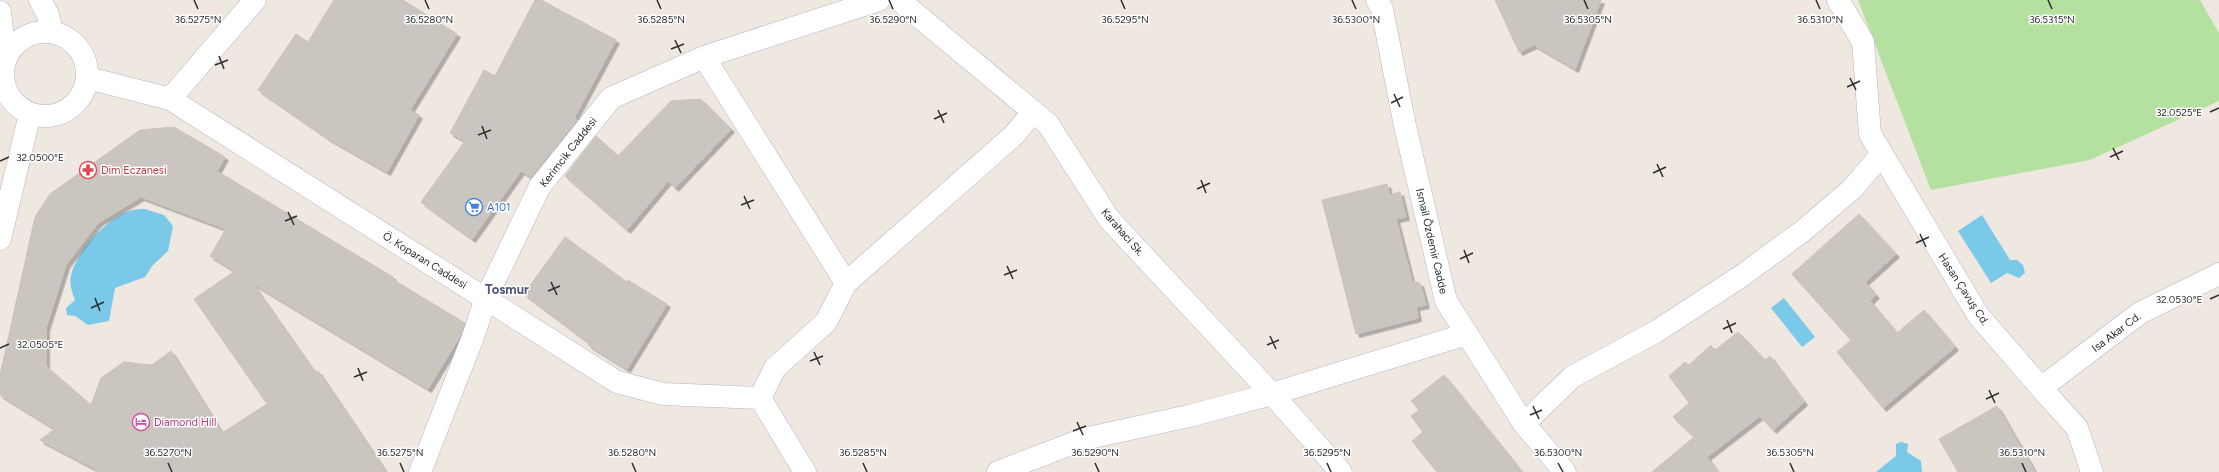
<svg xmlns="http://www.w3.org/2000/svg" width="2219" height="472" viewBox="0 0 2219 472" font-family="Figtree,sans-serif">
  <defs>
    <filter id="shadow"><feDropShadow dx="3.5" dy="3.5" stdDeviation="0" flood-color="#0004"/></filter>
  </defs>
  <rect width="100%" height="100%" fill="#eee8e1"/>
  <!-- green -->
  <path fill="#b5e1a0" d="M 1858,0 L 2200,0 L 2219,33 L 2219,101 L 2090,160 L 1931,190 Z"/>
  <!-- water -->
  <path fill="#7ac9e9" d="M 145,209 L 164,215 L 173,226 L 168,251 L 152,266 L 145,277 L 115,288 L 109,321 L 88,325 L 75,316 L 67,315 L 66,308 L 75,300 C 72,292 69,284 71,276 C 75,253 109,215 133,210 C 136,209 141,209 145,209 Z
    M 1982,215 L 2010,260 L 2017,260 L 2023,265 L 2025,273 L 2019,278 L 2007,273 L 1991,283 L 1958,231 Z
    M 1784,298 L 1815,337 L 1802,347 L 1771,308 Z
    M 1901,442 L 1908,444 L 1907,452 L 1921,461 L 1922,472 L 1876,472 L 1896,456 L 1896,444 Z"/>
  <!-- building -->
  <path fill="#cac6bf" stroke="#c9c4ba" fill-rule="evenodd" filter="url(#shadow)" d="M 334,0 L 403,0 L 457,34 L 410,110 L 419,115 L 387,172 L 329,139 L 258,90 L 296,34 L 308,42 Z
    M 535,0 L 541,0 L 616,40 L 574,118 L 577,120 L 531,177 L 521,171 L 472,239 L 421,202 L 465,141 L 450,133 L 484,70 L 495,76 Z
    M 1495,0 L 1601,0 L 1575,69 L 1534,45 L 1519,52 Z
    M 701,99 L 731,129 L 675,188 L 668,181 L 627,230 L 565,176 L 596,136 L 618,156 L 671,101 Z
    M 174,127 L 225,157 L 217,171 L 393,277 L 392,279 L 465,323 L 460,336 L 428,389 L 252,283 L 315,373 L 318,371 L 386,472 L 101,472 L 40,440 L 55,429 L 0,395 L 0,375 L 35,217 L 50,194 L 140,130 ZM 141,197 L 226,229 L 210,256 L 235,271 L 194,299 L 267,404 L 222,433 L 171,351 L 152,365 L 124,362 L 101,378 L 91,405 L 46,366 L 46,328 L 66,265 L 98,223 Z
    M 1387,184 L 1390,195 L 1400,192 L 1406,217 L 1396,219 L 1412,282 L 1420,283 L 1426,305 L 1416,307 L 1418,318 L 1356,334 L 1322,200 Z
    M 1859,214 L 1896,254 L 1865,282 L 1876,295 L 1870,301 L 1897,333 L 1924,310 L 1955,347 L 1883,408 L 1837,352 L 1851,340 L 1792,274 Z
    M 565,237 L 627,282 L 628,280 L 667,304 L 627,369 L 588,345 L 589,343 L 524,294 Z
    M 1738,332 L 1765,360 L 1770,356 L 1804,402 L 1773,430 L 1760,416 L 1707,457 L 1718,472 L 1652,472 L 1694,437 L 1673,417 L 1689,403 L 1669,376 L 1685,362 L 1689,365 L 1711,345 L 1714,351 Z
    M 1444,375 L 1522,472 L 1437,472 L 1412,441 L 1423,432 L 1411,416 L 1419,410 L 1411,401 Z
    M 1997,406 L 2035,472 L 1958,472 L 1939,439 Z"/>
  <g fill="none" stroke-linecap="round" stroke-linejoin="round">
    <!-- street casing -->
    <g stroke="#b4b6bf" stroke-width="23">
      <path id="street" d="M 40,0 L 48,15 L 52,32
        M 899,0 L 1048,124 L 1109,219 L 1272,394 L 1341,472
        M 1838,0 L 1863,42 L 1870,134 L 1978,315 L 2041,388 L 2077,428 L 2092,472
        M 0,12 L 5,59
        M3 74a42 42 0 1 1 84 0a42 42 0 1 1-84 0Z
        M 704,57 L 846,283
        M 88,78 L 170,99 L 617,382 L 663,394 L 760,398 L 805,472
        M 170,99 L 255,0
        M 0,239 L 30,114
        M 2041,388 L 2140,313 L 2219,274
        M 760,398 L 775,368 L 826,322 L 846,283 L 1014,135 L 1033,112
        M 1524,424 L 1572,377 L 1657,331 L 1743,275 L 1804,230 L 1852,189 L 1882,154
        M 420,472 L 473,337 L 486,298 L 540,186 L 611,98 L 704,57 L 879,0
        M 998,472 L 1084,439 L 1189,416 L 1272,394 L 1467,334"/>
    </g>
    <!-- secondary casing -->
    <g stroke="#b4b6bf" stroke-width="23">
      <path id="secondary" d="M 1377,0 L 1382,9 L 1405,126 L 1446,301 L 1524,424 L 1565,472"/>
    </g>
    <!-- street -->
    <use href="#street" stroke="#fff" stroke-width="22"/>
    <!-- secondary -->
    <use href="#secondary" stroke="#fff" stroke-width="22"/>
  </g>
  <!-- ticks -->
  <path fill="none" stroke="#2d2d2d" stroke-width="1.5" d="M 194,0 L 198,9M 425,0 L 429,9M 657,0 L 661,9M 889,0 L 893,9M 1121,0 L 1125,9M 1352,0 L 1356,9M 1584,0 L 1588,9M 1816,0 L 1820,9M 2048,0 L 2052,9M 675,40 L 681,53M 671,49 L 684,44M 219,56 L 224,69M 215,65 L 228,60M 1850,78 L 1856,90M 1847,87 L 1860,81M 1394,94 L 1400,107M 1391,103 L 1403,97M 938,110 L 944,123M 2210,112 L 2219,108M 934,119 L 947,113M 482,126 L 487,139M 478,135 L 491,130M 2113,148 L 2119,160M 2110,157 L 2123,151M 0,161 L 9,157M 1657,164 L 1663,177M 1653,173 L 1666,167M 1201,180 L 1206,193M 1197,189 L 1210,183M 744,196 L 750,209M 741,205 L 754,200M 288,212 L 294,225M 285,221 L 297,216M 1920,234 L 1926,247M 1916,243 L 1929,237M 1464,250 L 1469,263M 1460,259 L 1473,253M 1007,266 L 1013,279M 1004,275 L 1017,270M 551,282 L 557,295M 548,291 L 560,286M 95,298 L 100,311M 2210,299 L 2219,295M 91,308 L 104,302M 1727,320 L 1732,333M 1723,329 L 1736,323M 1270,336 L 1276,349M 1267,345 L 1279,340M 0,348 L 9,344M 814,352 L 820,365M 810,361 L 823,356M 358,368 L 363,381M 354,377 L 367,372M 1989,390 L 1995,403M 1986,399 L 1999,393M 1533,406 L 1539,419M 1530,415 L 1542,410M 1077,422 L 1083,435M 1073,431 L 1086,426M 168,463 L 172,472M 400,463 L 404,472M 632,463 L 636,472M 863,463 L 867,472M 1095,463 L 1099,472M 1327,463 L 1331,472M 1558,463 L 1563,472M 1790,463 L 1794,472M 2022,463 L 2026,472"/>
  <!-- icons -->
  <defs>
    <g id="pharmacy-ring" transform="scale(0.9)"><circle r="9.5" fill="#fff" stroke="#e0444e" stroke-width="1.5"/><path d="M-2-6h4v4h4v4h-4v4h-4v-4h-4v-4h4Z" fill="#e0444e"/></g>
    <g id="supermarket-ring" transform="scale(0.9)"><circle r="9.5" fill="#fff" stroke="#3f7fe0" stroke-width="1.5"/><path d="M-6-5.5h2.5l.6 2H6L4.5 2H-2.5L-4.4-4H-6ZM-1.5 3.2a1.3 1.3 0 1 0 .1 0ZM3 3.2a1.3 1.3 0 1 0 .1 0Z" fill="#3f7fe0"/></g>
    <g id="hotel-ring" transform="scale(0.9)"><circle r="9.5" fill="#fff" stroke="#d1479c" stroke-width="1.5"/><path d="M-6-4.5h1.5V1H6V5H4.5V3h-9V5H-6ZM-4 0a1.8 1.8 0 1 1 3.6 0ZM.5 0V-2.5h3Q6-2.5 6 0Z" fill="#d1479c"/></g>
  </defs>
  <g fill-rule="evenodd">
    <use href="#pharmacy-ring" x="88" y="170"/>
    <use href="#supermarket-ring" x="474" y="207"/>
    <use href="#hotel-ring" x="141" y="422"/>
  </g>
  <g text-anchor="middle" stroke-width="3" stroke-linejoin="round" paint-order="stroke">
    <!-- street labels -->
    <g font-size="11" fill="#2d2d2d" stroke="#fff">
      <text transform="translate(568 152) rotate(-52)" y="4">Kerimcik Caddesi</text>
      <text transform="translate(1123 232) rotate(49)" y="4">Karahaci Sk.</text>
      <text transform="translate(1432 241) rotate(77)" y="4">Ismail Ôzdemir Cadde</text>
      <text transform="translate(425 260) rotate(32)" y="4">Ö. Koparan Caddesi</text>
      <text transform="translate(1964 289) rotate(57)" y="4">Hasan Çavuş Cd.</text>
      <text transform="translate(2116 332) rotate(-37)" y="4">Isa Akar Cd.</text>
    </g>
    <!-- health labels -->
    <g font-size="11" fill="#be3a42" stroke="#fff" text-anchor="start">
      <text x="101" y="174">Dim Eczanesi</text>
    </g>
    <!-- shop labels -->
    <g font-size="11" fill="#366cbe" stroke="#fff" text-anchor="start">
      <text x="487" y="211">A101</text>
    </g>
    <!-- hotel labels -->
    <g font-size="11" fill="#b23c85" stroke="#fff" text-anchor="start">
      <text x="154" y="426">Diamond Hill</text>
    </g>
    <!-- quarter labels -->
    <g font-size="13" font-weight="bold" fill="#4f567c" stroke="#fff">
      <text x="507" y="294">Tosmur</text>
    </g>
  </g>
  <g font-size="10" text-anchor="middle" fill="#2d2d2d" stroke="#fff" stroke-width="3" stroke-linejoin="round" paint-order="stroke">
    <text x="198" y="23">36.5275°N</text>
    <text x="429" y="23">36.5280°N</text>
    <text x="661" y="23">36.5285°N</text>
    <text x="893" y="23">36.5290°N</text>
    <text x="1125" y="23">36.5295°N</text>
    <text x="1588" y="23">36.5305°N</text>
    <text x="1356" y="23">36.5300°N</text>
    <text x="1820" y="23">36.5310°N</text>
    <text x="2052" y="23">36.5315°N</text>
    <text x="2179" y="116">32.0525°E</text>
    <text x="40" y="161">32.0500°E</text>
    <text x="2179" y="303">32.0530°E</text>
    <text x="40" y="348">32.0505°E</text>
    <text x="168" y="456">36.5270°N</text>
    <text x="400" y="456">36.5275°N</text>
    <text x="632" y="456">36.5280°N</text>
    <text x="863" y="456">36.5285°N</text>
    <text x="1095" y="456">36.5290°N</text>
    <text x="1327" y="456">36.5295°N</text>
    <text x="1558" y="456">36.5300°N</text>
    <text x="1790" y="456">36.5305°N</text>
    <text x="2022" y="456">36.5310°N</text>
  </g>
</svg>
